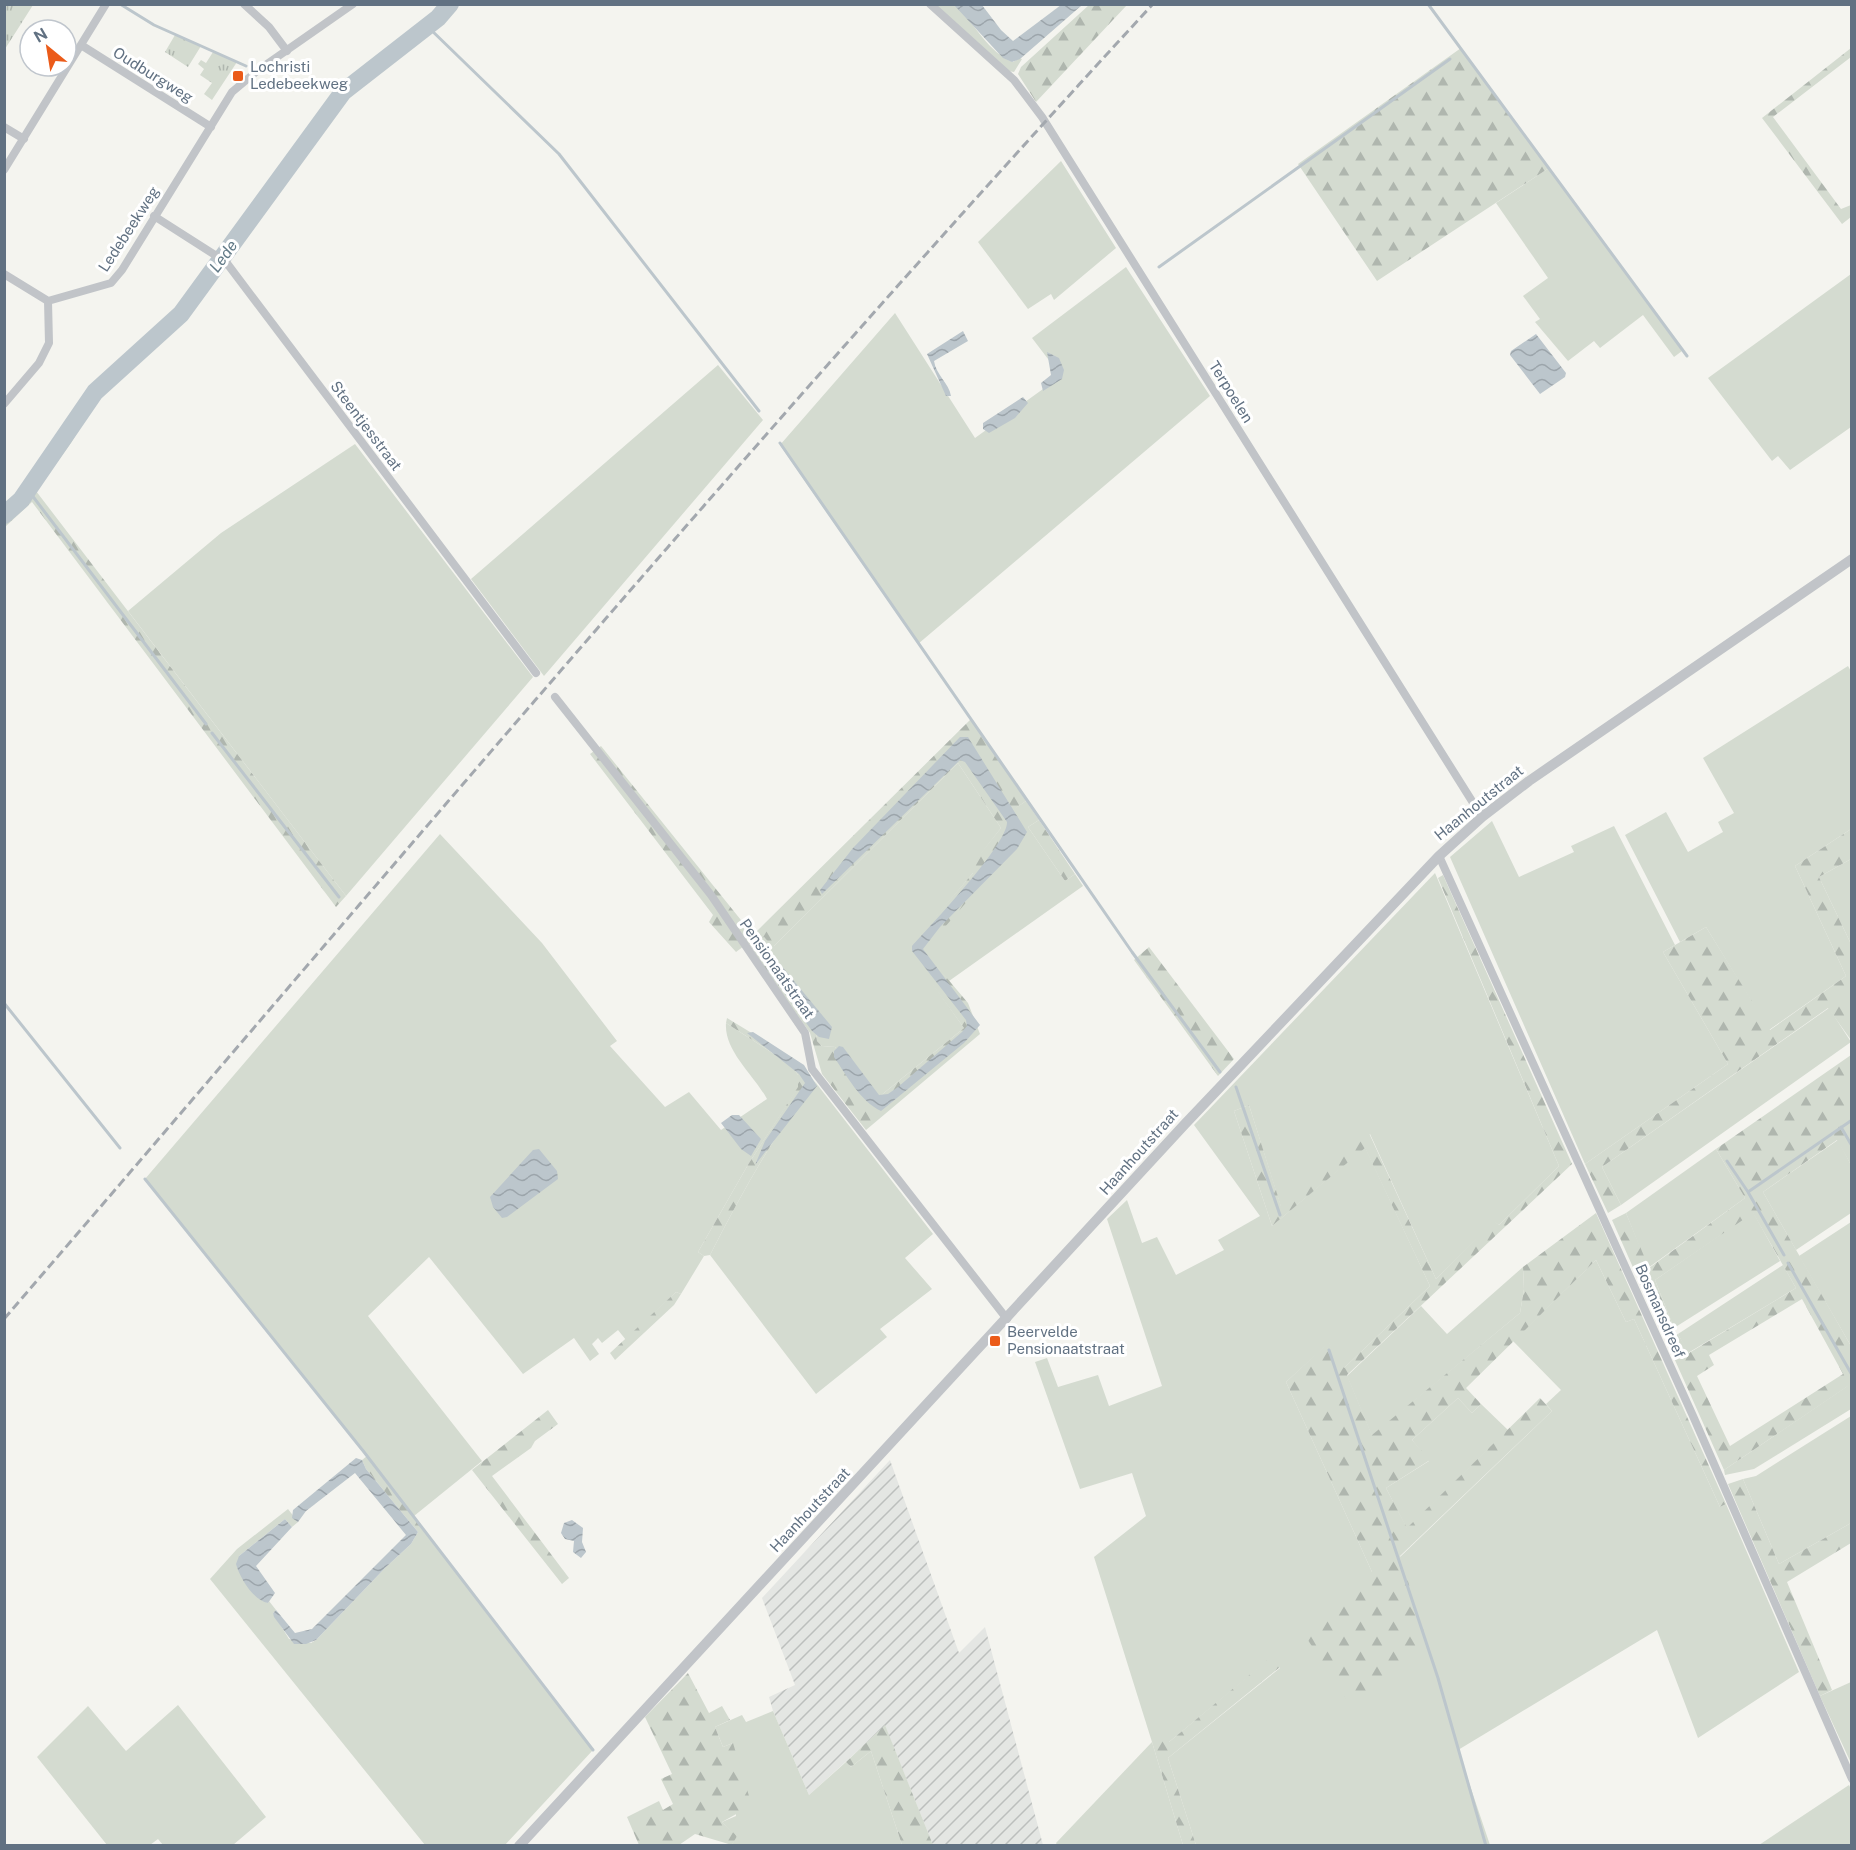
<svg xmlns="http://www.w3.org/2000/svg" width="1856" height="1850" viewBox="0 0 1856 1850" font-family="'Public Sans',sans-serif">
  <defs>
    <pattern id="industrial-furrows" width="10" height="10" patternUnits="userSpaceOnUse" patternTransform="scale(1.5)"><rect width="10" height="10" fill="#e4e6e3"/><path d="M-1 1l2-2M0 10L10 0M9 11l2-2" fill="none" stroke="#bcbfbd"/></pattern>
    <pattern id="forest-firs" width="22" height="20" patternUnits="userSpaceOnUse" patternTransform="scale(1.5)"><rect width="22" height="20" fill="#d4dbd0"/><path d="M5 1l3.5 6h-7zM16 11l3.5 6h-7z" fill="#afb6ae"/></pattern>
    <pattern id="park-tufts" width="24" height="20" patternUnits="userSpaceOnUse" patternTransform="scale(1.5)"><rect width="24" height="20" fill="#d4dbd0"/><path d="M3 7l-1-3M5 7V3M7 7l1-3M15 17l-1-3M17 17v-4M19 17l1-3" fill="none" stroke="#afb6ae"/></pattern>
    <pattern id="water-waves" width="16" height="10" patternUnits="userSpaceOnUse" patternTransform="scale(1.5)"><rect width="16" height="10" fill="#bcc6cc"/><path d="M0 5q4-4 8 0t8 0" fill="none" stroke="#9ca5ab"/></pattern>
  </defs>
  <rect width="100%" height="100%" fill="#f4f4ef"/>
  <!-- industrial -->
  <path fill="url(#industrial-furrows)" d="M 890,1460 L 959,1653 L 985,1627 L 1043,1845 L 933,1845 L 885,1726 L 809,1795 L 773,1711 L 769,1697 L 795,1685 L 762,1598 Z"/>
  <!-- green -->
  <path fill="#d4dbd0" d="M 1061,161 L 1116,248 L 1054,300 L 1051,294 L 1028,309 L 978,242 Z
    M 1549,168 L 1682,351 L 1674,357 L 1643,315 L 1600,348 L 1594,341 L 1568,361 L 1535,322 L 1540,319 L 1523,296 L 1548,278 L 1496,203 Z
    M 1126,267 L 1210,396 L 918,644 L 780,445 L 895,313 L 975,438 L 1061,376 L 1032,338 Z
    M 1851,274 L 1851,427 L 1790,470 L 1778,456 L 1772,461 L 1708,378 Z
    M 718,365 L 763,420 L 544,676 L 471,579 Z
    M 355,444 L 533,677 L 346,896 L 128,611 L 221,533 Z
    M 1848,666 L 1852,673 L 1851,829 L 1795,866 L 1846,976 L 1769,1030 L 1706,927 L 1680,942 L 1625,835 L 1666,812 L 1688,852 L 1723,832 L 1718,822 L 1734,813 L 1703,758 Z
    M 958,763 L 1001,828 L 973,864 L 973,873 L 928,926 L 1022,838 L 1008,813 L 1026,801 L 1039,820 L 1028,827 L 1065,881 L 1075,874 L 1083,886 L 949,981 L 935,965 L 925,973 L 964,1028 L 874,1101 L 835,1047 L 822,1046 L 817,1041 L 815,1026 L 769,963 L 763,967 L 752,948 L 764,937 L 774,946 Z
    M 1492,821 L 1519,877 L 1574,852 L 1571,846 L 1614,826 L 1675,945 L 1663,952 L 1728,1064 L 1585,1164 L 1450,857 Z
    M 440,834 L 542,943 L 617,1041 L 610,1046 L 665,1107 L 689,1092 L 721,1130 L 767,1099 C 754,1075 724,1051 726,1023 L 791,1065 L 798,1075 L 798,1088 L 749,1163 L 698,1252 L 704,1256 L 681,1294 L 676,1292 L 626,1340 L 618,1330 L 602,1343 L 598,1338 L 592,1344 L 599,1354 L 590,1361 L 574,1338 L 523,1374 L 429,1257 L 368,1316 L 482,1461 L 414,1516 L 145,1179 Z
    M 1851,859 L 1851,944 L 1819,877 Z
    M 1435,873 L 1559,1166 L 1499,1225 L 1494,1222 L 1436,1279 L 1370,1134 L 1281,1207 L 1249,1105 L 1234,1111 L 1272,1226 L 1365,1147 L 1430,1286 L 1343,1369 L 1329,1343 L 1286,1382 L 1372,1572 L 1400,1557 L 1552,1411 L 1546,1404 L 1561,1390 L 1513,1341 L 1596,1260 L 1626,1322 L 1634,1319 L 1720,1507 L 1726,1504 L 1799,1672 L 1698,1738 L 1657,1630 L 1458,1750 L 1490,1845 L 1196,1845 L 1168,1758 L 1280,1668 L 1271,1658 L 1169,1742 L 1152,1742 L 1183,1845 L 1057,1845 L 1056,1843 L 1152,1742 L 1094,1557 L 1146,1516 L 1132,1473 L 1080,1489 L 1035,1362 L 1047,1358 L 1058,1387 L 1098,1375 L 1109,1406 L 1162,1386 L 1107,1219 L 1127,1200 L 1142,1243 L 1157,1237 L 1176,1275 L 1224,1250 L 1218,1240 L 1260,1216 L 1194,1125 Z
    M 1829,1008 L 1851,1042 L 1621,1205 L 1602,1167 Z
    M 816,1083 L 933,1234 L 905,1258 L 932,1289 L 880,1329 L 887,1337 L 816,1394 L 710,1255 C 741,1195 772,1136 816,1083 Z
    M 1838,1140 L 1851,1165 L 1851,1213 L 1796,1250 L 1763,1192 Z
    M 1716,1149 L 1745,1198 L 1648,1268 L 1626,1213 Z
    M 1753,1212 L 1780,1261 L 1674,1328 L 1655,1280 Z
    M 1851,1222 L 1851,1346 L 1799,1256 Z
    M 1783,1265 L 1796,1288 L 1688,1353 L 1678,1334 Z
    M 1523,1267 L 1524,1289 L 1520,1313 L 1372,1436 L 1347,1376 L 1421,1306 L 1447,1334 Z
    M 1849,1385 L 1851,1390 L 1851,1409 L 1754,1469 L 1725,1475 L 1724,1470 Z
    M 1458,1398 L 1472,1413 L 1481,1404 L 1508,1430 L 1407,1529 L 1386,1488 L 1429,1461 L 1412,1440 Z
    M 1851,1416 L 1851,1523 L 1779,1564 L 1743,1479 L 1756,1476 Z
    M 288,1509 L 298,1522 L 292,1527 L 285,1519 L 239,1556 C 246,1576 248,1594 268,1603 L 269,1601 L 276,1610 L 273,1613 L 289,1639 L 311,1643 L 316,1640 L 386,1567 L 411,1544 L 418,1532 L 426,1532 L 593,1750 L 505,1845 L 425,1845 L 210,1579 L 237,1549 Z
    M 1851,1682 L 1851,1763 L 1820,1696 Z
    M 178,1705 L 266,1817 L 233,1845 L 163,1845 L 158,1839 L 150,1845 L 107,1845 L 37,1757 L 88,1706 L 126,1751 Z
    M 773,1711 L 809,1795 L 846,1762 L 851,1767 L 871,1751 L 902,1845 L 732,1845 L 736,1836 L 722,1822 L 736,1816 L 733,1743 L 723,1747 L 715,1727 L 742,1715 L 746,1722 Z
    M 1849,1785 L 1852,1791 L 1851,1845 L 1759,1845 Z"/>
  <!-- forest -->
  <path fill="url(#forest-firs)" fill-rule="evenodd" d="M 934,5 L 957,5 C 973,23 990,54 1013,62 L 1019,58 L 1022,59 L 1014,72 L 1008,71 Z
    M 1089,5 L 1127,5 L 1036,102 L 1018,74 L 1021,67 Z
    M 1461,48 L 1549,168 L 1377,281 L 1298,164 Z
    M 1851,48 L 1851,57 L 1773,117 L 1841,209 L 1851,205 L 1851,217 L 1842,224 L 1762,118 Z
    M 166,333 L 169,336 L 96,401 L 71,443 L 36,491 L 346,896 L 336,907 L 32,502 L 5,527 L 5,519 L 27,495 L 97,395 Z
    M 971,719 L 1026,801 L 1009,813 L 1022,838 L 938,935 L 927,926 L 973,873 L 972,864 L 1001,828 L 958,763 L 773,947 L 764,937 L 752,948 L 748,943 L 736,952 L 709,922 L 713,915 L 590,754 L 601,746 L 753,935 Z
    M 1039,820 L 1075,874 L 1065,881 L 1028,827 Z
    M 1851,829 L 1851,859 L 1819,877 L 1851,944 L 1851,1040 L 1828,1008 L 1602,1167 L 1621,1205 L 1608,1213 L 1585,1164 L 1728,1064 L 1663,952 L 1706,927 L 1770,1030 L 1846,976 L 1795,866 Z
    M 1443,875 L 1572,1164 L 1347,1375 L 1372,1435 L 1520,1313 L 1524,1289 L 1523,1267 L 1596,1213 L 1726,1504 L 1720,1507 L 1634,1319 L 1626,1322 L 1596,1260 L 1466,1388 L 1481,1404 L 1472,1413 L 1458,1398 L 1412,1440 L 1430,1460 L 1386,1488 L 1407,1528 L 1540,1398 L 1552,1411 L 1400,1556 L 1429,1648 L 1350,1705 L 1304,1634 L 1372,1572 L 1286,1382 L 1329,1342 L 1344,1368 L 1430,1286 L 1365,1148 L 1272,1226 L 1234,1111 L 1249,1105 L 1281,1206 L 1369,1133 L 1436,1279 L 1494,1221 L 1499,1225 L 1559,1166 L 1438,878 Z
    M 1149,947 L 1234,1059 L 1218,1076 L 1134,960 Z
    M 770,962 L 815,1026 L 817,1041 L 822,1046 L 835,1047 L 874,1101 L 964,1028 L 924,973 L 935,964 L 968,1003 L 980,1034 L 866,1130 L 822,1074 L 810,1033 L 763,967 Z
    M 727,1018 L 781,1051 L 816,1083 C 772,1136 741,1195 710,1255 L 704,1256 L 698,1252 L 749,1163 L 798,1087 L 798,1075 L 791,1065 L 726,1023 Z
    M 1851,1055 L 1851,1165 L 1837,1140 L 1763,1192 L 1851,1346 L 1851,1390 L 1848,1386 L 1724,1470 L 1666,1340 L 1678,1334 L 1689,1353 L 1796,1288 L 1753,1213 L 1655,1280 L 1674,1328 L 1663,1335 L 1612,1220 L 1626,1213 L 1649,1268 L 1745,1198 L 1716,1149 ZM 1802,1299 L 1843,1374 L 1730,1446 L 1697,1376 L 1714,1365 L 1709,1355 Z
    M 676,1292 L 681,1294 L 674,1305 L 615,1360 L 610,1353 Z
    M 548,1410 L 558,1424 L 535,1441 L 531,1448 L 492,1476 L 569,1578 L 562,1584 L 472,1470 Z
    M 367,1456 L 426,1532 L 418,1532 L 366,1469 L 362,1460 Z
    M 1743,1479 L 1779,1564 L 1851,1523 L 1851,1543 L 1787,1582 L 1832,1690 L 1820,1696 L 1728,1484 Z
    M 1271,1657 L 1280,1667 L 1168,1758 L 1196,1845 L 1183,1845 L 1152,1742 L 1165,1735 L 1169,1742 Z
    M 688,1673 L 709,1713 L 722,1706 L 730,1720 L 715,1727 L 723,1747 L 733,1743 L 749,1796 L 747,1808 L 722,1822 L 737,1836 L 732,1845 L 695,1834 L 679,1845 L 639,1845 L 627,1817 L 659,1801 L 663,1810 L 673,1804 L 661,1779 L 672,1774 L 645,1717 Z
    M 885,1725 L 933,1845 L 902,1845 L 871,1751 L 851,1767 L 846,1762 Z"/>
  <!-- park -->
  <path fill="url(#park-tufts)" d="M 5,4 L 33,5 L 5,49 L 4,5 Z
    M 175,35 L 201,46 L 188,67 L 165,52 Z
    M 213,52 L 237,62 L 212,100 L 204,94 L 212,83 L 200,75 L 204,69 L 198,64 L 201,60 L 206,63 Z"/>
  <!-- water -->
  <path fill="url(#water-waves)" d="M 954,5 L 982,5 L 1001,30 L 1013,41 L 1061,5 L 1082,5 L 1020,59 L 1012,62 L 1003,58 Z
    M 963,331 L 968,341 L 934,361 C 936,375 949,383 951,396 L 946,396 L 927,354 Z
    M 1536,334 L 1566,373 L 1565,377 L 1540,394 L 1510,355 L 1511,351 Z
    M 1047,352 L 1059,358 L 1064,370 L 1062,379 L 1043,391 L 1041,383 L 1051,375 Z
    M 1023,397 L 1028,403 L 1015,418 L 989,433 L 983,429 L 983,423 Z
    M 960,737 L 968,737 L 1027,832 L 1017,849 L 940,927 L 923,949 L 980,1025 L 964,1043 L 881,1111 C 860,1101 847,1076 834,1057 L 834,1051 L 839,1046 L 843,1047 L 879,1095 L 888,1094 L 898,1087 L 962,1032 L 967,1026 L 966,1020 L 912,951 L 912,946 C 930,926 1008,844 1007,822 L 965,762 L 960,760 L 824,892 L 822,894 L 820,890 L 853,848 Z
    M 768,961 L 780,964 L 832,1027 L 829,1039 L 819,1037 L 812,1031 L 767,969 Z
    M 753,1032 L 804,1065 L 817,1086 L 755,1165 L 765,1141 L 805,1083 L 799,1074 L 747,1033 Z
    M 732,1115 L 739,1115 L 761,1139 L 751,1156 L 741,1149 L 721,1123 Z
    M 539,1149 L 557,1171 L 558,1179 L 507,1217 L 502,1218 L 493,1207 L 490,1197 L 533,1150 Z
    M 356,1458 L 362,1460 L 366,1469 L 418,1532 L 411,1544 L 386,1567 L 316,1640 L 306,1644 L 294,1644 L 274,1617 L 273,1613 L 276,1610 L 295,1633 L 312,1629 L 406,1535 L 355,1473 L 306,1511 L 298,1522 L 292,1518 L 293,1510 Z
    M 285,1519 L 292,1527 L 256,1566 L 275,1593 L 268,1603 C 253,1600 240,1578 236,1564 L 239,1556 Z
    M 572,1520 L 583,1528 L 582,1542 L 586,1552 L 581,1558 L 573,1552 L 574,1541 L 565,1539 L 561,1533 L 564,1523 Z"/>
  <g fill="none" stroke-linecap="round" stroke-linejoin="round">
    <!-- stream -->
    <path stroke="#bcc6cc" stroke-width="3" d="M 120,4 L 154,25 L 246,66
      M 1428,4 L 1687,356
      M 427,26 L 559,154 L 759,411
      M 1159,267 L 1450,59
      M 780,443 L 1132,952 L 1220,1072
      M 28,490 L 206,724
      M 212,733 L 339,897
      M 4,1003 L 120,1148
      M 1236,1087 L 1280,1215
      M 1841,1127 L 1852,1146
      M 1727,1161 L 1748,1192 L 1852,1120
      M 145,1179 L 364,1452 L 593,1750
      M 1748,1192 L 1784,1255
      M 1788,1263 L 1852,1375
      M 1329,1350 L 1438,1678 L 1486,1846"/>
    <!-- river -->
    <path stroke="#bcc6cc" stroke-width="18" d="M 4,515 L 21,500 L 95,392 L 181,314 L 343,92 L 438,18 L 450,4"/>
    <!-- minor -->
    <path stroke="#c1c4c8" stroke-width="8" d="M 244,4 L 269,27 L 287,51
      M 930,4 L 1014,80 L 1042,117 L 1482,817
      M 81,45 L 211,127
      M 4,127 L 24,139
      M 4,170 L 106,4
      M 154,216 L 226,262 L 536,673
      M 4,274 L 48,301
      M 48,301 L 111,283 L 122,270 L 232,92 L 257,71 L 353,4
      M 4,404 L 39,363 L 49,343 L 48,301
      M 555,697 L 711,895 L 805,1033 L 812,1069 L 1007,1319
      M 1439,856 L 1693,1416 L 1852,1779"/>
    <!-- tertiary -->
    <path stroke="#c1c4c8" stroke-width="10" d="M 519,1846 L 1185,1124 L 1439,856 L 1482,817 L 1529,781 L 1852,559"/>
    <!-- rail -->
    <path stroke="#a3a8ae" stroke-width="3" stroke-dasharray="9 4.5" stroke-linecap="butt" d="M 4,1319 C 384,878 758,432 1153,4"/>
  </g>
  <!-- markers -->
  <g fill="#eb5b19" stroke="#fff" stroke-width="2">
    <rect x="232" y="70" width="12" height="12" rx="3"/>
    <rect x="989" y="1335" width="12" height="12" rx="3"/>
  </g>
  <g text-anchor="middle" stroke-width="6" stroke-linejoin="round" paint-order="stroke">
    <!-- poi labels -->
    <g font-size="15" fill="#617182" stroke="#fff" text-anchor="start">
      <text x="250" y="72">Lochristi<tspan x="250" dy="17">Ledebeekweg</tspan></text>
      <text x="1007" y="1337">Beervelde<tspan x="1007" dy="17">Pensionaatstraat</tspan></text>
    </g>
    <!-- street labels -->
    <g font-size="15" fill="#617182" stroke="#fff">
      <text transform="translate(153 75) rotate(32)" y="5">Oudburgweg</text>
      <text transform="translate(129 229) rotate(-57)" y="5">Ledebeekweg</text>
      <text transform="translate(1231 392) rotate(58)" y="5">Terpoelen</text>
      <text transform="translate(366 426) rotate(53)" y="5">Steentjesstraat</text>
      <text transform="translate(1479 803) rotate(-39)" y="5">Haanhoutstraat</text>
      <text transform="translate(777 969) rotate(55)" y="5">Pensionaatstraat</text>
      <text transform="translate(1139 1152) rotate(-48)" y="5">Haanhoutstraat</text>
      <text transform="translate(1660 1311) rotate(66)" y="5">Bosmansdreef</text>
      <text transform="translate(810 1510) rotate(-47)" y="5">Haanhoutstraat</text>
    </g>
    <!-- water labels -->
    <g font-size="16" font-style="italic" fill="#627a87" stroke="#fff">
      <text transform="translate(223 256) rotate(-54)" y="6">Lede</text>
    </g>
  </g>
  <!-- border -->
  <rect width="1856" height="1850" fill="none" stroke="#617182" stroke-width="12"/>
  <!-- north arrow -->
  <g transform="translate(48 48) rotate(330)"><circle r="28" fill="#ffffff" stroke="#c0c6cd" stroke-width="1.5"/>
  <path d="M0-4.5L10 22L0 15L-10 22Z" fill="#eb5b19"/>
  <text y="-9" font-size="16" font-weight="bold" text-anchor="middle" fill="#617182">N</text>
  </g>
</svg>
